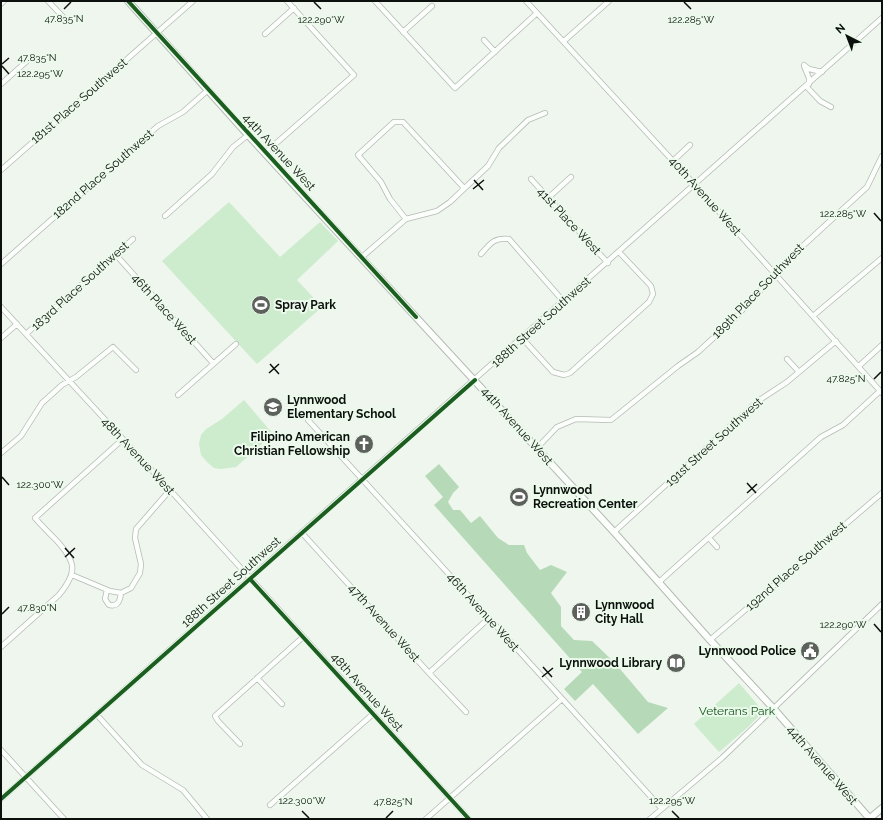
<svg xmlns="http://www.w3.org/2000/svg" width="883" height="820" viewBox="0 0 883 820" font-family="Raleway,sans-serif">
  <rect width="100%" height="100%" fill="#eef6ee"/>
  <!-- green -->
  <path fill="#cdebcd" d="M 229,202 L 280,257 L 320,222 L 338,241 L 297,280 L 322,307 L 257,364 L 162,261 Z
    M 244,400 L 273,434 L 236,467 L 221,469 L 214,468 L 208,463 L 201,455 L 199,444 L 201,435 L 206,429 L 222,419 Z
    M 739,683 L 763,711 L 762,713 L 747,728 L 719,752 L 694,724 Z"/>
  <!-- forest -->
  <path fill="#b6dab7" d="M 439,464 L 459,487 L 453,493 L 448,502 L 453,510 L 460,510 L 471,523 L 480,516 L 498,538 L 509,545 L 524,545 L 527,553 L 540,570 L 551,565 L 567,572 L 551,593 L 561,607 L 561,626 L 574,640 L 592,641 L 615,663 L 648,702 L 668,708 L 638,734 L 593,684 L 575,701 L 564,689 L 582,672 L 434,505 L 443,497 L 425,476 Z"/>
  <!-- water -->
  <path fill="#99c49a" d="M 262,297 C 266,299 268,306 266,310 L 260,313 L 257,311 L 256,303 Z"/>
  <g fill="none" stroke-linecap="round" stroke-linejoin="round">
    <!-- minor casing -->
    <g stroke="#b4bab4" stroke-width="6">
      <path id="minor" d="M 48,1 L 67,21
        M 375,1 L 455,88 L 537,13
        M 526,1 L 695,185 L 882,393
        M 1,4 L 4,1
        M 403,32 L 432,6
        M 265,34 L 294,8
        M 484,40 L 495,52
        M 564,41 L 609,1
        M 804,65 L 809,69 L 822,72
        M 804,66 L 809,78 L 809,84
        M 1,84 L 27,61
        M 806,86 L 820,101 L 831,107
        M 265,153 L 354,75 L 287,1
        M 673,161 L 690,145
        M 1,170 L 193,1
        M 531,179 L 608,263
        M 548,198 L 571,177
        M 165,216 L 212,174 L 233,147 L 248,135
        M 406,219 L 390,199 L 381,182 L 358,155 L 394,122 L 403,122 L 464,188
        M 481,254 C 490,244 494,237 509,239 L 564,302
        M 116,255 L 213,363
        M 362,257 L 406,219 L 437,211 L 450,202 L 488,166 L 499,148 L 528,120 L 545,113
        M 1,264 L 158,126 L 183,112 L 208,90
        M 1,307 L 170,490 L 469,819
        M 813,316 L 882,258
        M 26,334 L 133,239
        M 1,338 L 17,324
        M 522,338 L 553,372 L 564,375 L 570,373 L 649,302 L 653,294 L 651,286 L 619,252
        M 787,359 L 799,372
        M 859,366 L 882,345
        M 178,395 L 236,344
        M 307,414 L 308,420 L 489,618 L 662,809
        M 537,448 L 557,427 L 576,419 L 611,420 L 678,366 L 698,352 L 734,319 L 794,254 L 867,187 L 882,156
        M 1,453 L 21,436 L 42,403 L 62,385 L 76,377 L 113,347 L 136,370
        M 614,532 L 758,401 L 787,382 L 836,341
        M 302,533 L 429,673 L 466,712
        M 709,538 L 717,547
        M 72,575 L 110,591 L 121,593 L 131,588 L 140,573 L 141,564 L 135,538 L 136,529 L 170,490
        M 659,582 L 821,437 L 843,425 L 880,391
        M 107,590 L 105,599 L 109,605 C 118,607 120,601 121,593
        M 710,640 L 882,493
        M 1,647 L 59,595 C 78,572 76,562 57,541 C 49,533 42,526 35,518 L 123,439
        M 429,673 L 489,618
        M 257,678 L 282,704
        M 97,715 L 142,765 L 183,790 L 207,819
        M 240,744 L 218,721 L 215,716 L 303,637
        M 1,750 L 64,819
        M 1,799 L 882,18
        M 270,805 L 373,714
        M 426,819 L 562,699
        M 650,819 L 722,758 L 882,604"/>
    </g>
    <!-- major casing -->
    <g stroke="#b4bab4" stroke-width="8">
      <path id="major" d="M 128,1 L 248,135 L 614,532 L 710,640 L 774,709 L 870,819
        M 869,819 L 882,808"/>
    </g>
    <!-- minor -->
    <use href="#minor" stroke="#fcfefc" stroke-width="4.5"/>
    <!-- major -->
    <use href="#major" stroke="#fcfefc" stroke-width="6"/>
    <!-- cycleway casing -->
    <g stroke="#ebfaeb" stroke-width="6">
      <path id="cycleway" d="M 128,1 L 416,317
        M 250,579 L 469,819
        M 1,799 L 475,380"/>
    </g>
    <!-- cycleway -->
    <use href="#cycleway" stroke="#1b5e20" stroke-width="4"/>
  </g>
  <!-- ticks -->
  <path fill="none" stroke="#0d110d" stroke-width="1.5" d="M 314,2 L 321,9M 684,2 L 691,9M 64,9 L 71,2M 2,64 L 9,58M 2,66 L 9,74M 474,180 L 483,190M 473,189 L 484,180M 874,213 L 881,221M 270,364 L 279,374M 269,373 L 279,364M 874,379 L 881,372M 2,477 L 9,485M 747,483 L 756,493M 747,493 L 757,484M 65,548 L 74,558M 65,557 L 75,548M 2,614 L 9,607M 874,624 L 881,632M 543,667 L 552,677M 542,677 L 553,668M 302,811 L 309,818M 672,811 L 679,818M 386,818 L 393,811"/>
  <!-- icons -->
  <defs>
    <g id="stadium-disc" transform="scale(1)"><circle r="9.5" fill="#5c615c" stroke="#ebfaeb"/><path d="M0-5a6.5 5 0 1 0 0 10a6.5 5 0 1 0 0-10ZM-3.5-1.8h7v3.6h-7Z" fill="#fff"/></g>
    <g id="school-disc" transform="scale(1)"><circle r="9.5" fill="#5c615c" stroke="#ebfaeb"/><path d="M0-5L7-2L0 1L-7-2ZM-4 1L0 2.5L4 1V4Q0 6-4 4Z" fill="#fff"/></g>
    <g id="church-disc" transform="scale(1)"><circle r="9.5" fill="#5c615c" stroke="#ebfaeb"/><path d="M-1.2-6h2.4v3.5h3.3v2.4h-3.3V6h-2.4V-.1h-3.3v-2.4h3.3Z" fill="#fff"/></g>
    <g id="building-disc" transform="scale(1)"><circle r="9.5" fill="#5c615c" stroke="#ebfaeb"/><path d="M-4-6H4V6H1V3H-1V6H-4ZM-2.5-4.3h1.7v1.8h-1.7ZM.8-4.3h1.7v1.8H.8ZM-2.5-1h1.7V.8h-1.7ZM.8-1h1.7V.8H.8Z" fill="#fff"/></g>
    <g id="civic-disc" transform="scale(1)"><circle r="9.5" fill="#5c615c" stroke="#ebfaeb"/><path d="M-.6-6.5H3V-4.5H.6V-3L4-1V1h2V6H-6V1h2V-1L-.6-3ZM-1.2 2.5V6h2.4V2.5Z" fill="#fff"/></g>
    <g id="library-disc" transform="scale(1)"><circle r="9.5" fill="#5c615c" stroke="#ebfaeb"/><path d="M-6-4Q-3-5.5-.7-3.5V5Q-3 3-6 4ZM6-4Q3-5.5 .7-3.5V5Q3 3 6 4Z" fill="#fff"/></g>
  </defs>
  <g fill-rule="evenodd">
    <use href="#stadium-disc" x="261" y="305"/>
    <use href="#school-disc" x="273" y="407"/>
    <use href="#church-disc" x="364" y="444"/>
    <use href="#stadium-disc" x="519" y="497"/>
    <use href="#building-disc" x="581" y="612"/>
    <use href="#civic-disc" x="810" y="651"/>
    <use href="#library-disc" x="676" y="663"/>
  </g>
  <g text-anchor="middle" stroke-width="4" stroke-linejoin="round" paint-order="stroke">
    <!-- street labels -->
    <g font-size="12" fill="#0d110d" stroke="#ebfaeb">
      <text transform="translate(79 101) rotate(-41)" y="4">181st Place Southwest</text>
      <text transform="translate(279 152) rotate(47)" y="4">44th Avenue West</text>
      <text transform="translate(103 174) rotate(-41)" y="4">182nd Place Southwest</text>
      <text transform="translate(705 196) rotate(48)" y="4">40th Avenue West</text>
      <text transform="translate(569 221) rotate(47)" y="4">41st Place West</text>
      <text transform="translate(80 286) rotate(-42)" y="4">183rd Place Southwest</text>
      <text transform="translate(758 291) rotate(-46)" y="4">189th Place Southwest</text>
      <text transform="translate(164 309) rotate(48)" y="4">46th Place West</text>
      <text transform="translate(541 322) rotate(-42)" y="4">188th Street Southwest</text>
      <text transform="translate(517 426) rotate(48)" y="4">44th Avenue West</text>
      <text transform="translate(714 442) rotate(-42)" y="4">191st Street Southwest</text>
      <text transform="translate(138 456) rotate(47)" y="4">48th Avenue West</text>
      <text transform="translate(796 566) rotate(-41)" y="4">192nd Place Southwest</text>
      <text transform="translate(231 582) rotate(-42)" y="4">188th Street Southwest</text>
      <text transform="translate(483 612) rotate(48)" y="4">46th Avenue West</text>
      <text transform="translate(384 623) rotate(48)" y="4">47th Avenue West</text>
      <text transform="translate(367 692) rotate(48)" y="4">48th Avenue West</text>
      <text transform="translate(822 765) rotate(49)" y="4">44th Avenue West</text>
    </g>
    <!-- poi labels -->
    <g font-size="12" font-weight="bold" fill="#0d110d" stroke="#ebfaeb" text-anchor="start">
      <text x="275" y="309">Spray Park</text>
      <text x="287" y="404">Lynnwood<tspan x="287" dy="14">Elementary School</tspan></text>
      <text x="350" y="441" text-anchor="end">Filipino American<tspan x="350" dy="14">Christian Fellowship</tspan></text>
      <text x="533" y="494">Lynnwood<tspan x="533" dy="14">Recreation Center</tspan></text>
      <text x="595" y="609">Lynnwood<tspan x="595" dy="14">City Hall</tspan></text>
      <text x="796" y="655" text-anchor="end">Lynnwood Police</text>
      <text x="662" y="667" text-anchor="end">Lynnwood Library</text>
    </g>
    <!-- park labels -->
    <g font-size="12" fill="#15511c" stroke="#ebfaeb">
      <text x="737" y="715">Veterans Park</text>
    </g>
  </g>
  <g font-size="10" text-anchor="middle" fill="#0d110d" stroke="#ebfaeb" stroke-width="4" stroke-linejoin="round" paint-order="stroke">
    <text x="64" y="22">47.835°N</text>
    <text x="321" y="23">122.290°W</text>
    <text x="691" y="23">122.285°W</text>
    <text x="37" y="61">47.835°N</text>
    <text x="40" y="77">122.295°W</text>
    <text x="843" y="217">122.285°W</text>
    <text x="846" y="382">47.825°N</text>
    <text x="40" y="488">122.300°W</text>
    <text x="37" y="611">47.830°N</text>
    <text x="843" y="628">122.290°W</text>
    <text x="302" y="804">122.300°W</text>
    <text x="672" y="804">122.295°W</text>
    <text x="393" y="805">47.825°N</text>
  </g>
  <!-- border -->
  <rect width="883" height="820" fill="none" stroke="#0d110d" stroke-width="4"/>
  <!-- north arrow -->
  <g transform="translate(847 36) rotate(318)" stroke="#ebfaeb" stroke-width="3" paint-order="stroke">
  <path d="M0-3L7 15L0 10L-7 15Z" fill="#0d110d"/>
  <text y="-6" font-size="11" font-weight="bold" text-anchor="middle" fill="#0d110d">N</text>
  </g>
</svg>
